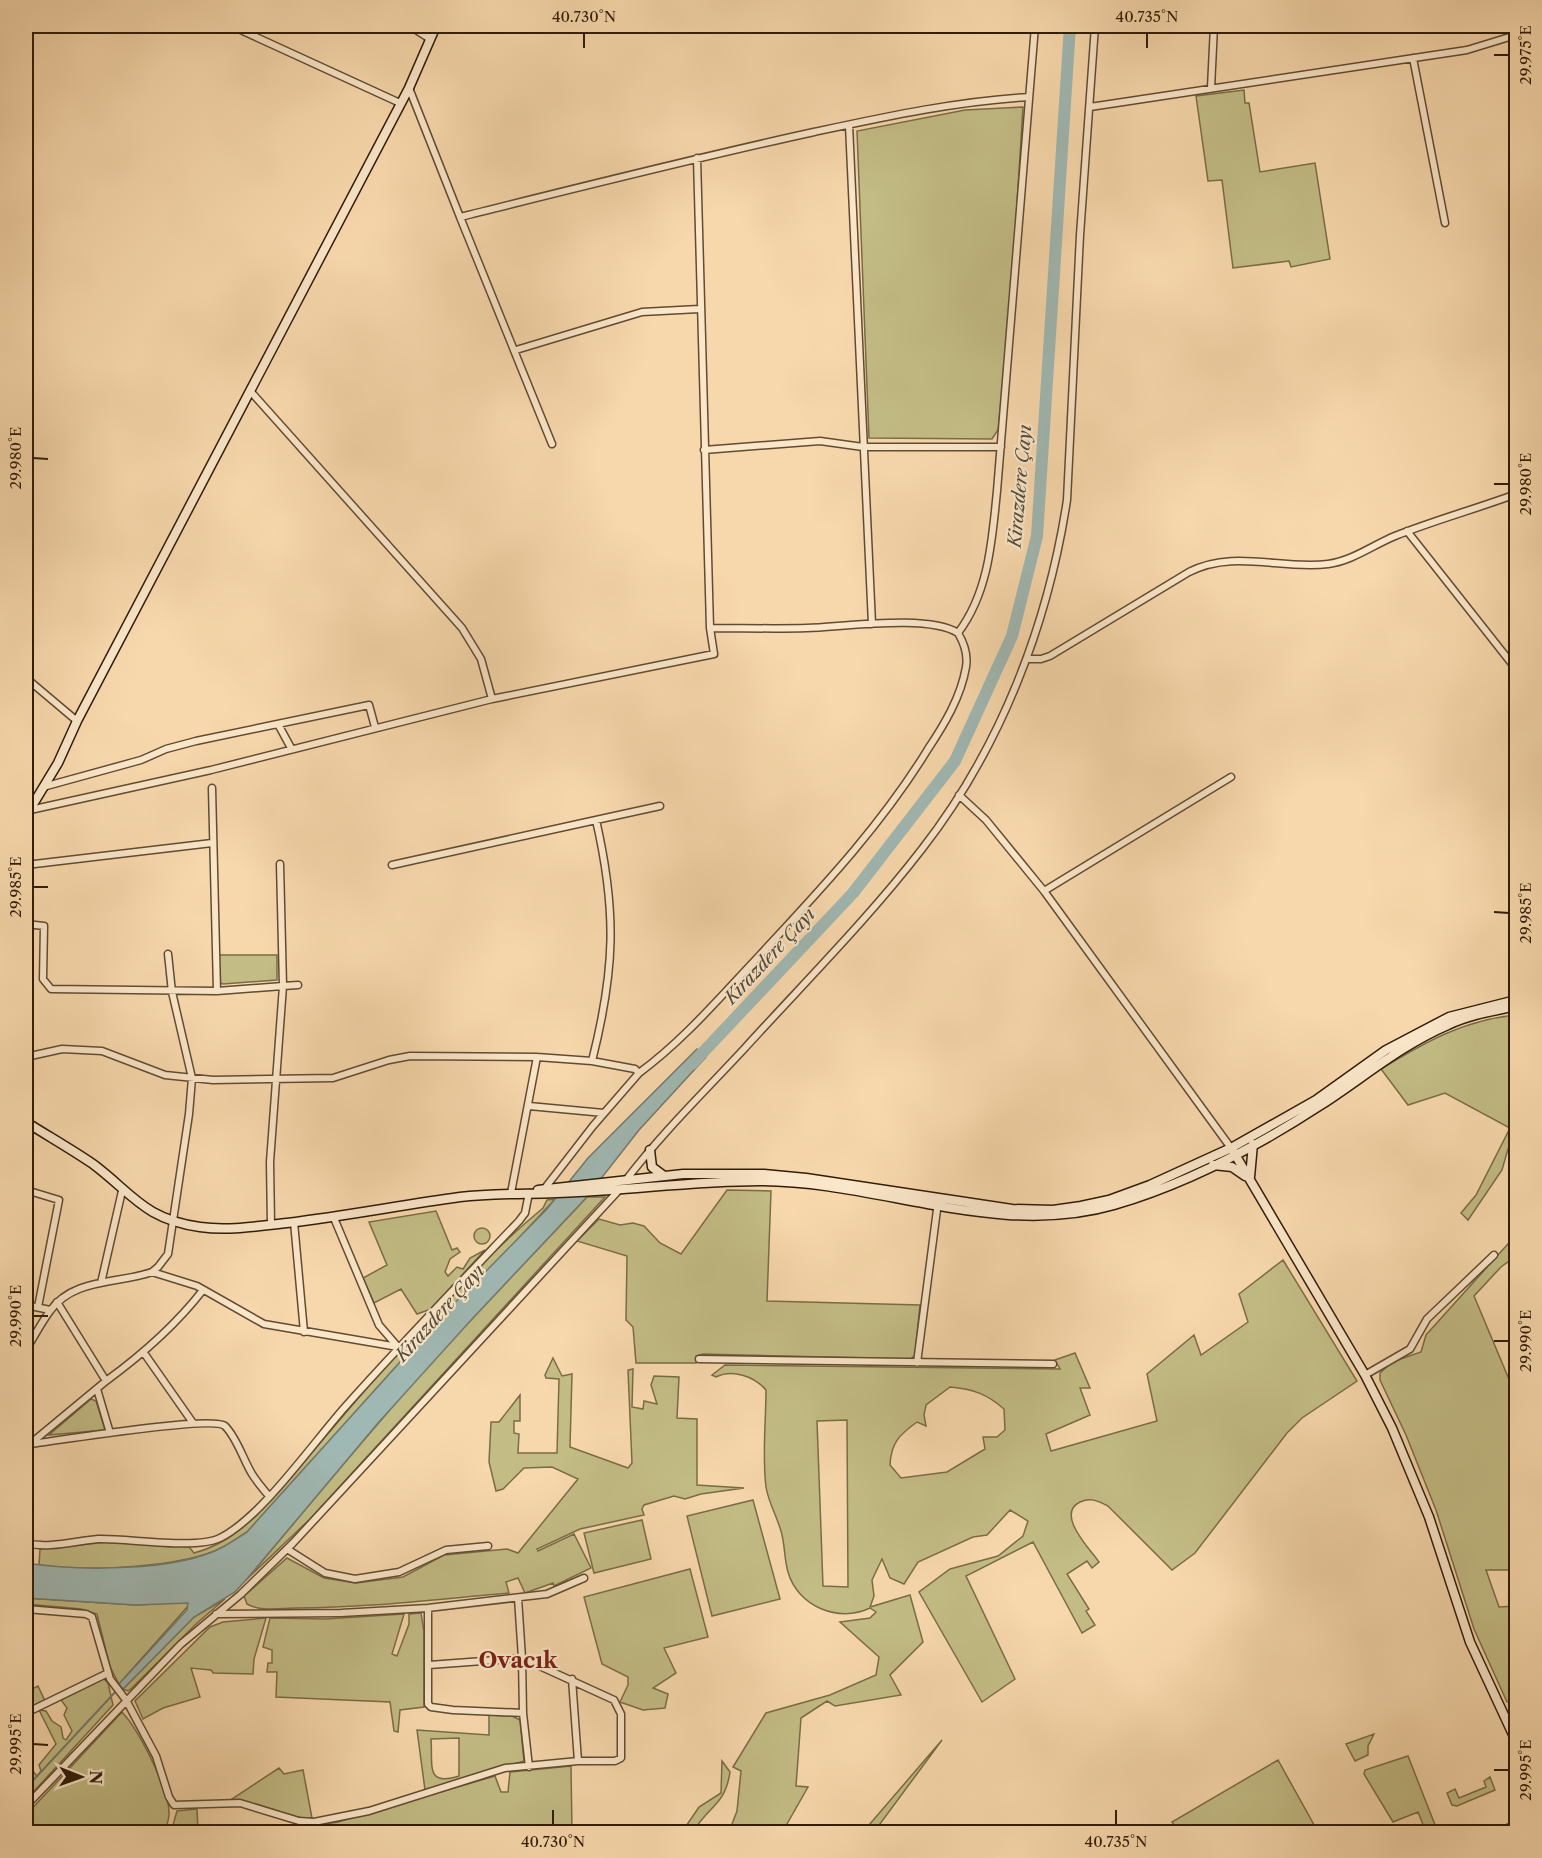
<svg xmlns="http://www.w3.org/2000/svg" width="1542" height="1858" viewBox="0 0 1542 1858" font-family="'Libre Caslon Text',serif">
  <rect width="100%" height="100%" fill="#f7d8ac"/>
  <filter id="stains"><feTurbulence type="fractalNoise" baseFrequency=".00333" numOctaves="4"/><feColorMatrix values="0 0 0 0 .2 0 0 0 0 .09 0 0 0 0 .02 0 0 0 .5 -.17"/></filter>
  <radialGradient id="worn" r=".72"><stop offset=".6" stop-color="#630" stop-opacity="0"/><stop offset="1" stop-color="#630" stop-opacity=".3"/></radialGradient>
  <!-- green -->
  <path fill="#c3bc85" stroke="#7a6c46" stroke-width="1.5" fill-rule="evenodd" d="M 1244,90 L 1245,103 L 1249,103 L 1260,172 L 1315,163 L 1330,259 L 1291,267 L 1289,261 L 1233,268 L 1222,180 L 1208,181 L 1196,96 Z
    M 1023,107 L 1010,317 L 998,430 L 992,439 L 869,438 L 857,131 L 965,110 Z
    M 219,955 L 277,955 L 277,980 L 223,984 L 220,983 Z
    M 1516,1015 L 1516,1153 L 1508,1149 L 1502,1170 L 1468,1220 L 1461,1213 L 1476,1195 L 1510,1128 L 1445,1093 L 1408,1105 L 1381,1069 C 1425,1042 1464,1020 1516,1015 Z
    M 727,1190 L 771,1191 L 767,1301 L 920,1305 L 915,1355 L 911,1359 L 703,1354 L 696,1356 L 696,1363 L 636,1363 L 633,1327 L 626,1320 L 627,1256 L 577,1241 L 599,1219 L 620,1225 L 633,1223 L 644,1226 L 660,1243 L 681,1254 Z
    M 587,1197 L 605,1197 L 310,1519 L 246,1580 C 321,1492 393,1402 472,1319 C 510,1278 549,1238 587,1197 Z
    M 555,1199 L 466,1295 L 438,1320 L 247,1532 C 239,1537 231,1543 223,1547 C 184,1568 84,1572 39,1565 L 40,1549 L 107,1542 L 189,1547 L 194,1553 C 220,1546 237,1533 256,1516 C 350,1412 435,1298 543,1208 L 547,1200 Z
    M 436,1211 L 452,1250 L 457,1248 L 460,1252 L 450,1259 L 445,1272 L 448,1276 L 457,1267 L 463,1269 L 470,1258 L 485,1250 L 431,1309 L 417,1314 L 401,1289 L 374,1303 L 363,1278 L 387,1265 L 369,1222 Z
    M474 1236a8 8 0 1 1 16 0a8 8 0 1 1-16 0Z
    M 1516,1235 L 1516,1256 L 1501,1267 L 1474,1296 L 1516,1396 L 1516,1570 L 1486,1570 L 1499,1607 L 1516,1606 L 1516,1700 L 1507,1702 L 1474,1629 L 1436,1510 L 1406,1435 L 1380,1380 L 1380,1373 L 1392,1362 L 1421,1352 L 1426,1335 Z
    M 1283,1260 L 1357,1381 L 1302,1418 L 1287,1433 L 1195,1553 L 1172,1570 L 1108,1506 C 1098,1501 1091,1497 1080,1502 C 1055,1514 1090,1549 1099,1562 L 1092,1568 L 1087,1561 L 1067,1574 L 1089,1609 L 1086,1611 L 1095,1625 L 1082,1633 L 1033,1542 L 966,1576 L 1015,1679 L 982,1702 L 919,1592 L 950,1569 L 998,1556 L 1023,1536 L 1028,1521 L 1010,1510 L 987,1535 L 973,1537 L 918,1562 L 904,1584 L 890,1578 L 882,1559 L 872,1580 L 874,1596 L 870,1607 L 910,1595 L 923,1642 L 890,1675 L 901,1695 L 835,1706 L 827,1701 L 801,1718 L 796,1786 L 808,1787 L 787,1824 L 797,1832 L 729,1832 L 737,1811 L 741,1771 L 733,1767 L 766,1713 L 830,1695 L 876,1675 L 879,1657 L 840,1622 L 870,1618 L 876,1612 L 870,1608 C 839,1623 798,1607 788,1572 C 784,1558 785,1544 781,1531 C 777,1517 768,1501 766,1487 C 762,1455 766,1421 766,1390 C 754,1376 732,1369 716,1377 L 712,1375 L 725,1365 L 1060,1369 L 1055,1360 L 1075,1353 L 1090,1388 L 1080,1388 L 1090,1415 L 1046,1434 L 1051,1451 L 1157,1421 L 1147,1374 L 1194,1335 L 1201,1355 L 1248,1322 L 1239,1294 ZM 950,1387 C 973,1389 987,1394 1004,1409 L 1005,1430 L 997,1437 L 983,1437 L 985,1449 L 947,1472 L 901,1478 L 890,1465 C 891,1443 899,1435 917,1422 L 926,1426 L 924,1415 L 926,1405 ZM 847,1420 L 848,1587 L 823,1586 L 817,1421 Z
    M 553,1358 L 562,1376 L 572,1374 L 570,1447 L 628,1468 L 632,1463 L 628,1370 L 633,1369 L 632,1407 L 643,1409 L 644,1401 L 657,1404 L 651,1385 L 654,1376 L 679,1377 L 677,1418 L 697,1419 L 697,1485 L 744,1488 L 701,1494 L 685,1499 L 674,1496 L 644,1505 L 642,1509 L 644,1515 L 580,1529 L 537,1549 L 538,1551 L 574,1534 L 591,1568 L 554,1586 L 553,1583 L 525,1593 L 518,1578 L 506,1582 L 509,1593 C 438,1599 368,1608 297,1608 C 281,1608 261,1612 247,1604 L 244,1596 L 287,1558 L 324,1578 L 356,1583 L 403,1577 L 444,1555 L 507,1549 L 518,1553 L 578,1479 L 552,1467 L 524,1468 L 503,1489 L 496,1491 L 489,1462 L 491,1422 L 499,1422 L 520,1395 L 520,1421 L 514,1421 L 514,1433 L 519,1434 L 518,1453 L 557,1453 L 559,1379 L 546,1378 L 545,1375 Z
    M 91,1399 L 96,1401 L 105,1430 L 49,1435 Z
    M 753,1500 L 780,1599 L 712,1616 L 687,1516 Z
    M 642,1520 L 651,1559 L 594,1573 L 584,1533 Z
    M 690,1569 L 708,1637 L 664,1648 L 676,1673 L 653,1688 L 668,1694 L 665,1708 L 643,1710 L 620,1702 L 628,1685 L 628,1677 L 602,1664 L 584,1597 Z
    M 26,1598 L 136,1605 L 185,1602 L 189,1605 L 119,1684 L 110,1667 L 97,1614 L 81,1609 L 26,1604 Z
    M 225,1599 L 196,1624 L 132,1688 L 128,1691 L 123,1689 L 194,1617 Z
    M 421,1613 L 424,1632 L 424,1707 L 400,1710 L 398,1732 L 394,1731 L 390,1702 L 276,1697 L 277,1672 L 267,1672 L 268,1663 L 272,1663 L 272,1650 L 263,1647 L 270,1618 L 325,1619 L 404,1614 L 392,1654 L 397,1656 L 409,1624 L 409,1614 Z
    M 266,1618 L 254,1659 L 253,1674 L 213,1673 L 211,1670 L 191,1668 L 200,1697 L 163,1708 L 143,1719 L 135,1701 L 210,1627 L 223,1622 Z
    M 103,1678 L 108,1683 L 113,1705 L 26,1800 L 26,1785 L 28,1782 L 26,1763 L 37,1776 L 41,1771 L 39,1765 L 56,1744 L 39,1710 L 46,1711 L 52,1721 L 61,1727 L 63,1738 L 66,1740 L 72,1731 L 64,1715 L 67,1708 L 61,1700 Z
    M 38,1686 L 45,1701 L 26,1710 L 26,1692 Z
    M 122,1712 C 138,1729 170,1790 169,1814 C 169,1820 166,1827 165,1832 L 26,1832 L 26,1815 Z
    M 489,1715 L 512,1716 L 520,1720 L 524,1761 L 425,1790 L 417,1730 L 489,1735 ZM 459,1738 L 459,1776 C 425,1787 433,1765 431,1739 Z
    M 1374,1734 L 1368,1746 L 1368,1755 L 1355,1761 L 1346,1744 Z
    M 942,1740 L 874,1832 L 863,1832 Z
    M 1408,1756 L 1437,1830 L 1426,1832 L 1418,1812 L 1393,1822 L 1364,1774 L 1365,1770 Z
    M 1278,1760 L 1318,1832 L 1178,1832 L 1172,1822 Z
    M 722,1761 L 730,1772 C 725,1806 709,1805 693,1832 L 682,1832 L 699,1807 L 721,1793 Z
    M 571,1766 L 572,1832 L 504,1832 L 504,1827 L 462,1832 L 288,1832 L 288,1829 L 338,1822 L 495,1776 L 501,1792 L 508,1792 L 510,1772 Z
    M 279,1768 L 284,1774 L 303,1770 L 312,1818 C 290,1820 258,1802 232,1799 Z
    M 1490,1777 L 1495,1790 L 1457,1806 L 1452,1805 L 1447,1793 L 1455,1789 L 1459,1798 L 1486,1787 L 1484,1781 Z
    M 197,1809 L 198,1832 L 171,1832 L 177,1811 Z"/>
  <!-- water -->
  <path fill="#a0b8b3" stroke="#747a6f" stroke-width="1.5" d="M 697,1049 L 706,1057 L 639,1130 L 585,1199 L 472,1319 L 378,1423 L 246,1580 L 235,1592 L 194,1617 L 123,1689 L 119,1684 L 187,1610 L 188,1603 L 136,1605 L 26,1598 L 26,1563 C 77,1571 177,1572 223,1547 C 231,1543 239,1537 247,1532 L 438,1320 L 547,1209 L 588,1158 Z"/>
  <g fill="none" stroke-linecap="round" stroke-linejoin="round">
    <!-- stream -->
    <path stroke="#747a6f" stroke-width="2" d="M 26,1788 L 118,1689"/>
    <!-- river -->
    <path stroke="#a0b8b3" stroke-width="12" d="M 692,1064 L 853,893 L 955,761 L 1012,636 L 1037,536 L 1070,26"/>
    <!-- street casing -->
    <g stroke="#624b31" stroke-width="9">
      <path id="street" d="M 232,26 L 400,103
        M 410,26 L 430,39
        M 1413,58 L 1445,223
        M 409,88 L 460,217 C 577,188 695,158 814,132 C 884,117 957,101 1029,97
        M 1211,88 L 1214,26
        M 1090,107 L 1467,50 L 1516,35
        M 849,125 L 872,624
        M 460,217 L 552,444
        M 516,350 L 642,312 L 699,309
        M 251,392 L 462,628 L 481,659 L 492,699
        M 704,450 L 820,441 L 863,447 L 1001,447
        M 1407,531 L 1516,669
        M 710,628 C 742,628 775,629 807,628 C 843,627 929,614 958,633 C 989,592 992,540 997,491 L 1035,26
        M 1027,659 L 1041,659 L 1050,656 L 1189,572 C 1234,549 1281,570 1328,564 C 1352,561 1373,545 1395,536 C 1435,520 1476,509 1516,494
        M 26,678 L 77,721
        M 278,724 L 291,748
        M 43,787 L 141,760 L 166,749 L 196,741 L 369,705 L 375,727
        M 959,795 L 986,820 L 1044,891 L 1231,1148
        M 30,810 L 211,770 L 492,699 L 714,654 L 710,628 L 697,158
        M 280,864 L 283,986 L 298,985
        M 26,865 L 212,843
        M 392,865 L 596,820
        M 1044,891 L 1231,777
        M 26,924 L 44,926 L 43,979 L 51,989 L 217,991 L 212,788
        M 217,991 L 283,986 L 270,1162 L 271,1225
        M 26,1057 L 62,1049 L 102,1051 L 165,1075 L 213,1080 L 333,1078 L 389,1060 L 410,1056 L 537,1057 L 592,1061 L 635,1069 L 639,1073 L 593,1126 L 545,1188
        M 592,1061 C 615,970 617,912 596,820 L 660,806
        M 639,1073 C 684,1040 721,996 759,956 C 820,890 881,826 928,749 C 944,725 961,697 966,667 C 968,655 964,643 958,633
        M 529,1106 L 604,1113
        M 626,1180 C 662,1133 704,1092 744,1049 C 804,983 868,919 922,849 C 1000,749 1048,625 1067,500 L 1080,235 L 1095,26
        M 26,1190 L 59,1200 L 38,1307
        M 511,1193 L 537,1057
        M 294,1222 L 304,1332
        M 152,1272 L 197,1286 L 264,1324 L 398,1347 L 379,1325 L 334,1218
        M 101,1283 L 122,1191
        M 57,1302 L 106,1381 C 143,1354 175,1326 203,1290
        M 26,1305 L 50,1310
        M 26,1350 C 34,1337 41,1323 50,1311 C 73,1278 118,1284 152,1272 L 158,1267 L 168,1254 L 189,1114 L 192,1078 L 172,992 L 168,954
        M 144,1353 L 193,1423
        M 699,1359 L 1053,1364
        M 917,1363 L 938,1202
        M 1365,1375 L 1410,1349 L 1427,1319 L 1494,1255
        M 97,1389 L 110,1433
        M 30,1444 L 106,1381
        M 26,1447 L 30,1444 C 55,1441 213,1415 225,1426 C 237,1438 243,1459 252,1474 C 257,1482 263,1489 269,1496
        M 26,1543 C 48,1549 75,1541 98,1539 C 128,1538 195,1550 220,1538 C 261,1518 313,1443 345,1407 C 401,1344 460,1283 519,1221 L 525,1213 L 529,1193
        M 287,1549 L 325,1573 L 355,1579 L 399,1572 L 446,1550 L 488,1546
        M 428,1608 L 428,1704 L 431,1707 L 453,1710 L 523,1713
        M 26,1609 L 86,1614 L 92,1617 L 110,1679 L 126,1700 L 156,1756 L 169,1797 L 174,1805 L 240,1803 L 299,1821 L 314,1822 L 369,1811 L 505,1768 L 578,1761 L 615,1761 L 621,1758 L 621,1714 L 614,1700 L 522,1658 L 518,1598
        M 216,1614 L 341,1613 L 428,1608 L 547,1594 L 584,1578
        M 429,1665 L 522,1658 L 523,1713 L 529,1767
        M 572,1679 L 578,1761
        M 26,1713 L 108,1673
        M 26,1806 L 181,1644 L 241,1594 L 293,1543 L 620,1189"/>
    </g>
    <!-- secondary casing -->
    <g stroke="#311c08" stroke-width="11">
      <path id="secondary" d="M 26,816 L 58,763 L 77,721 L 409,88 L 436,26
        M 26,1122 C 48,1136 71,1149 93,1164 C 133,1194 144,1219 200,1227 C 229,1231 258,1226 287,1223 C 345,1216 402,1205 460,1197 C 499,1192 539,1195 578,1192 C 639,1189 699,1181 760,1181 C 878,1181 997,1239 1114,1205 C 1186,1184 1258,1146 1321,1105 C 1363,1078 1401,1045 1448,1025 C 1469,1015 1493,1011 1516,1006
        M 650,1150 L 652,1167 L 664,1176
        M 1233,1151 L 1365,1375 L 1392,1428 L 1429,1517 L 1470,1642 L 1516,1741
        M 1213,1165 L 1232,1167 L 1245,1176
        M 1250,1177 L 1253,1144
        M 538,1190 L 683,1174 L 764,1174 L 806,1178 L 1012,1209 L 1053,1210 L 1081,1206 L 1109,1200 L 1150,1185 L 1231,1148 L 1316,1100 L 1386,1050 L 1449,1017 L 1516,1000"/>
    </g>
    <!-- primary casing -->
    <g stroke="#311c08" stroke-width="12">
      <path id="primary" d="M 1500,1832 L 1516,1827"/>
    </g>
    <!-- street -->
    <use href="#street" stroke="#fae6c9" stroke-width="6"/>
    <!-- secondary -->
    <use href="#secondary" stroke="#fae6c9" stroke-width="8"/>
    <!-- primary -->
    <use href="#primary" stroke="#f7d8ac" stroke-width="9"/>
  </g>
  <!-- ticks -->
  <path fill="none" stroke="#311c08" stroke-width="2" d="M 584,48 L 584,33M 1147,48 L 1147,33M 1494,55 L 1509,55M 33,458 L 48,459M 1494,484 L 1509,484M 33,887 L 48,887M 1494,912 L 1509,913M 33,1316 L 48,1316M 1494,1341 L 1509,1341M 33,1744 L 48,1745M 1494,1770 L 1509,1770M 553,1825 L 553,1810M 1116,1825 L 1116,1810"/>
  <g text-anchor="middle" stroke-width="4.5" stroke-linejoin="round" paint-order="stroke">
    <!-- water labels -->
    <g font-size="18" font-style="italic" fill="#524b3b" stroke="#fae6c9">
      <text transform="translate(1020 486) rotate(-85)" y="6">Kirazdere Çayı</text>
      <text transform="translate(770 956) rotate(-47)" y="6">Kirazdere Çayı</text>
      <text transform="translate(440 1313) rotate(-48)" y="6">Kirazdere Çayı</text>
    </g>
    <!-- district labels -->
    <g font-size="22" font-weight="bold" fill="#7a1f14" stroke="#fae6c9">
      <text x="518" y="1668">Ovacık</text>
    </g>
  </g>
  <!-- margin -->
  <rect width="1542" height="1858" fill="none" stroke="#f7d8ac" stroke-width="66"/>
  <!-- north arrow -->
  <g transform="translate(81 1777) rotate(91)" stroke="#fae6c9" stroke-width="4.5" paint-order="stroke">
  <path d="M0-4.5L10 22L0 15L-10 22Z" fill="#311c08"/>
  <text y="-9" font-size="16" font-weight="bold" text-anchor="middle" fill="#311c08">N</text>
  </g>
  <rect x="33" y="33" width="1476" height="1792" fill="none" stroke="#311c08" stroke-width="2"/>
  <g font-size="15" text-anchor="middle" fill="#311c08">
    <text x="584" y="22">40.730°N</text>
    <text x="1147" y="22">40.735°N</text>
    <text transform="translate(1526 55) rotate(-90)" y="5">29.975°E</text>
    <text transform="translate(16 458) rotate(-90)" y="5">29.980°E</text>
    <text transform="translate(1526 484) rotate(-90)" y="5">29.980°E</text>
    <text transform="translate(16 887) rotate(-90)" y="5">29.985°E</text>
    <text transform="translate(1526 913) rotate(-90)" y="5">29.985°E</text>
    <text transform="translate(16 1316) rotate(-90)" y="5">29.990°E</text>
    <text transform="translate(1526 1341) rotate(-90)" y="5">29.990°E</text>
    <text transform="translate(16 1744) rotate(-90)" y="5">29.995°E</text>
    <text transform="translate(1526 1770) rotate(-90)" y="5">29.995°E</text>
    <text x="553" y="1847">40.730°N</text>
    <text x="1116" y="1847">40.735°N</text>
  </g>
  <rect width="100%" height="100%" filter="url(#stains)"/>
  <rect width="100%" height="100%" fill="url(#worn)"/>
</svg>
